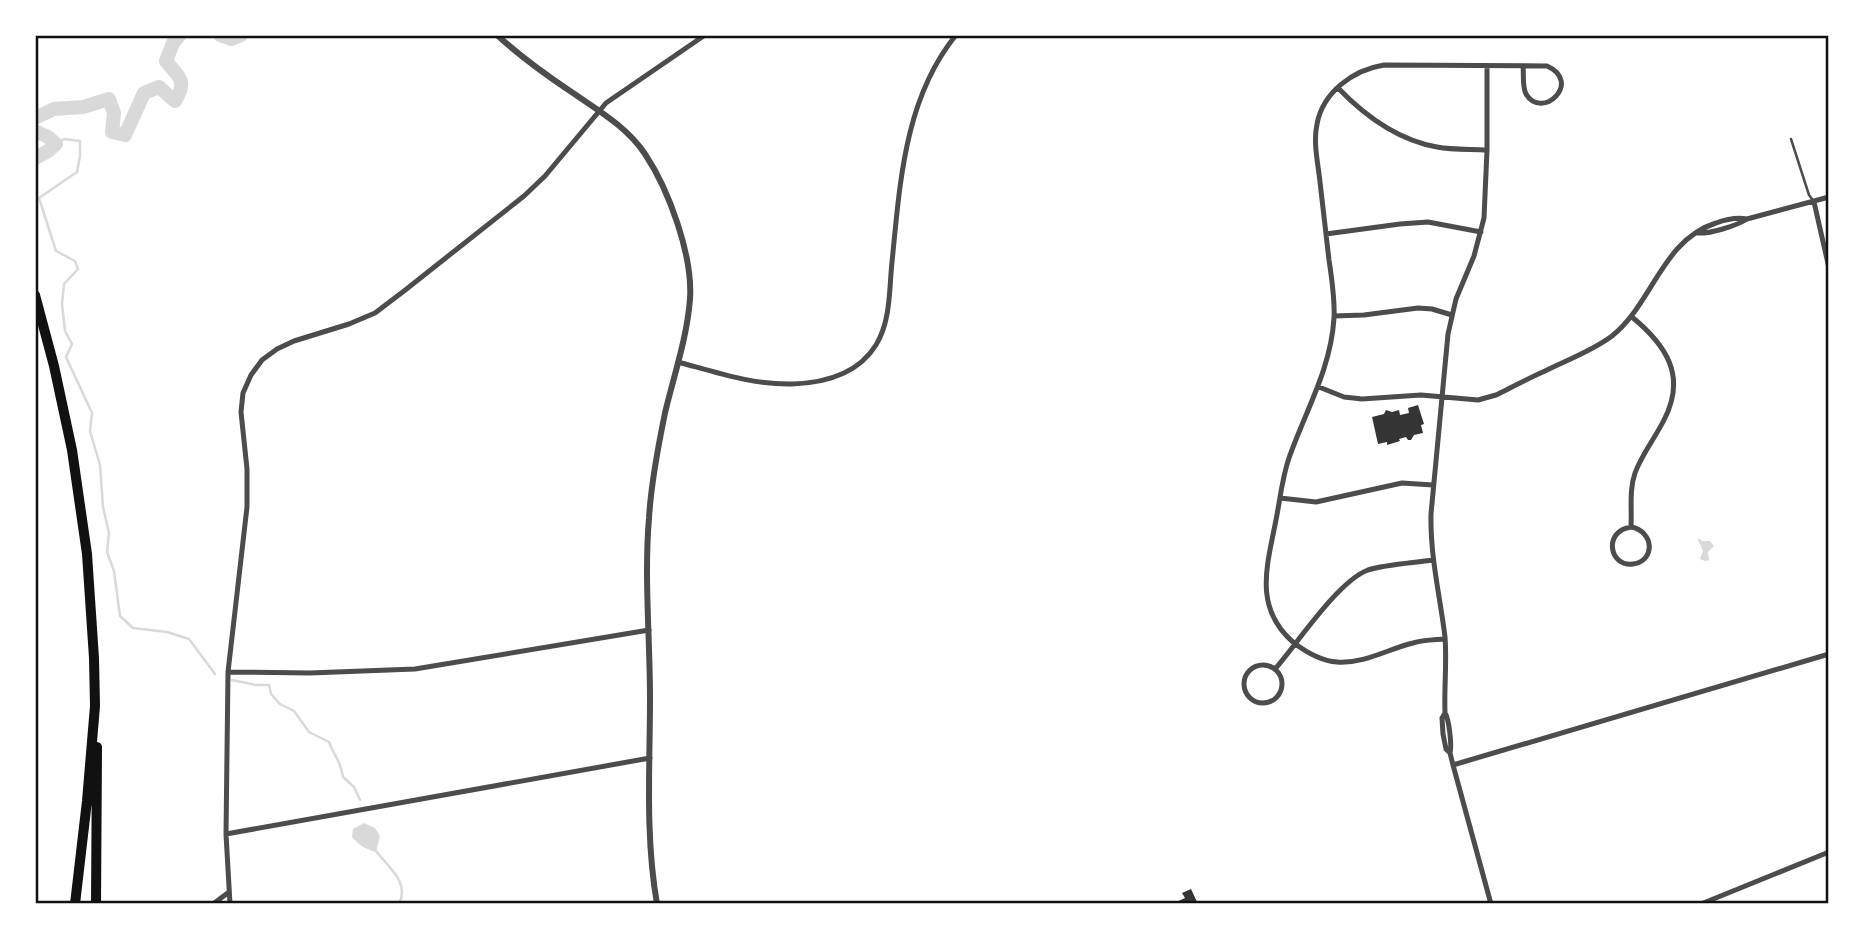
<svg xmlns="http://www.w3.org/2000/svg" width="1864" height="939" viewBox="0 0 1864 939" font-family="Raleway,sans-serif">
  <rect width="100%" height="100%" fill="#fff"/>
  <!-- water -->
  <path fill="#d9d9d9" d="M 1699,538 L 1702,541 L 1710,541 L 1714,546 L 1708,552 L 1709,560 L 1705,561 L 1700,559 L 1703,551 L 1698,540 Z
    M 364,823 L 375,828 L 380,836 L 376,852 C 365,849 359,845 352,837 L 353,829 Z"/>
  <g fill="none" stroke-linecap="round" stroke-linejoin="round">
    <!-- stream -->
    <path stroke="#d9d9d9" stroke-width="2.5" d="M 56,144 L 64,139 L 80,141 L 80,156 L 77,172 L 39,198 L 56,251 L 75,261 L 78,269 L 64,284 L 62,304 L 65,331 L 72,344 L 66,357 L 92,413 L 90,431 L 100,465 L 103,507 L 109,533 L 107,552 L 114,571 L 120,616 L 133,628 L 167,632 L 189,639 L 215,674
      M 232,680 L 256,685 L 269,685 L 271,694 L 280,704 L 294,711 L 309,732 L 329,742 C 334,756 341,761 343,777 L 354,787 L 360,800
      M 376,851 C 388,867 410,882 399,904"/>
    <!-- river -->
    <path stroke="#d9d9d9" stroke-width="14" d="M 220,35 L 231,39 L 241,35
      M 35,118 L 54,109 L 83,107 L 109,99 L 114,113 L 112,132 L 125,135 L 144,93 L 159,87 L 175,101 C 188,80 179,78 166,61 L 173,43 L 180,35
      M 35,131 L 48,137 L 56,144 L 48,151 L 35,158"/>
  </g>
  <!-- building -->
  <path fill="#353535" d="M 1418,405 L 1424,424 L 1421,425 L 1423,433 L 1414,435 L 1411,440 L 1408,440 L 1406,437 L 1399,439 L 1400,441 L 1387,445 L 1387,442 L 1378,444 L 1372,417 L 1384,414 L 1386,410 L 1392,412 L 1399,410 L 1400,415 L 1409,413 L 1408,408 Z
    M 1191,889 L 1198,904 L 1172,904 L 1185,898 L 1182,893 Z"/>
  <g fill="none" stroke-linecap="round" stroke-linejoin="round">
    <!-- service -->
    <path stroke="#4c4c4c" stroke-width="2.5" d="M 1791,139 L 1809,195 L 1812,199"/>
    <!-- minor -->
    <path stroke="#4c4c4c" stroke-width="5" d="M 1338,88 C 1365,116 1397,140 1437,147 C 1453,150 1470,149 1487,150
      M 1814,202 L 1829,268
      M 1697,233 C 1710,234 1736,226 1747,219 L 1829,197
      M 1326,234 L 1400,224 L 1428,222 L 1481,232
      M 1334,316 L 1364,315 L 1418,308 L 1432,309 L 1452,315
      M 678,362 C 715,372 753,385 792,384 C 824,383 858,374 876,345 C 891,320 889,290 892,262 C 900,184 904,99 956,35
      M 1319,387 L 1344,397 L 1362,399 L 1421,395 L 1478,400 L 1496,395 C 1512,387 1529,378 1545,371 C 1567,360 1592,351 1612,336 C 1653,303 1662,240 1716,223 C 1727,219 1736,217 1747,219
      M 1280,498 L 1316,502 L 1402,483 L 1433,485
      M 1631,527 C 1654,531 1656,561 1633,564 C 1609,567 1603,531 1631,527 C 1632,509 1629,490 1635,473 C 1642,454 1655,438 1664,420 C 1687,376 1666,345 1632,317
      M 1445,639 C 1434,640 1423,640 1413,643 C 1388,649 1364,664 1337,662 C 1322,661 1306,652 1294,643 C 1253,608 1267,566 1276,520 C 1280,500 1282,478 1289,458 C 1305,412 1331,369 1334,318 C 1335,299 1332,280 1329,260 C 1326,234 1323,208 1320,182 C 1318,163 1313,143 1317,124 C 1323,92 1353,70 1384,65 L 1547,66 C 1583,82 1542,121 1526,94 C 1522,86 1524,75 1523,66
      M1244 684a19 19 0 1 1 38 0a19 19 0 1 1-38 0Z
      M 1275,669 C 1297,644 1338,581 1368,570 C 1387,564 1413,563 1433,560
      M 228,672 L 310,673 L 415,669 L 649,630
      M 1445,713 C 1449,719 1452,745 1450,753
      M 1453,765 L 1450,753 L 1446,749 L 1443,734 L 1442,718 L 1445,713 C 1444,688 1447,662 1445,637 C 1440,596 1430,556 1431,514 L 1448,334 L 1456,299 L 1474,256 L 1484,218 L 1487,150 L 1487,66
      M 226,834 L 650,758
      M 213,904 L 229,892
      M 230,904 L 226,834 L 228,672 L 247,507 L 247,469 L 241,412 L 243,393 L 251,375 L 262,360 L 277,349 L 294,341 L 349,324 L 375,313 L 404,291 L 524,196 L 545,176 L 606,103 L 705,35
      M 1491,904 L 1453,765 L 1829,654
      M 1701,904 L 1829,852"/>
    <!-- tertiary -->
    <path stroke="#4c4c4c" stroke-width="6" d="M 497,35 C 521,57 546,75 573,93 C 599,111 627,127 645,154 C 669,190 693,256 690,299 C 687,338 674,375 665,413 C 658,447 651,483 649,518 C 644,577 650,638 650,698 C 650,767 645,835 657,904"/>
    <!-- motorway -->
    <path stroke="#111" stroke-width="10" d="M 35,295 L 54,366 L 72,450 L 87,554 L 94,658 L 95,706 L 87,801 L 75,904
      M 96,904 L 97,747"/>
  </g>
  <!-- border -->
  <rect width="1864" height="939" fill="none" stroke="#ffffff" stroke-width="74"/>
  <rect x="37" y="37" width="1790" height="865" fill="none" stroke="#111" stroke-width="2.5"/>
</svg>
